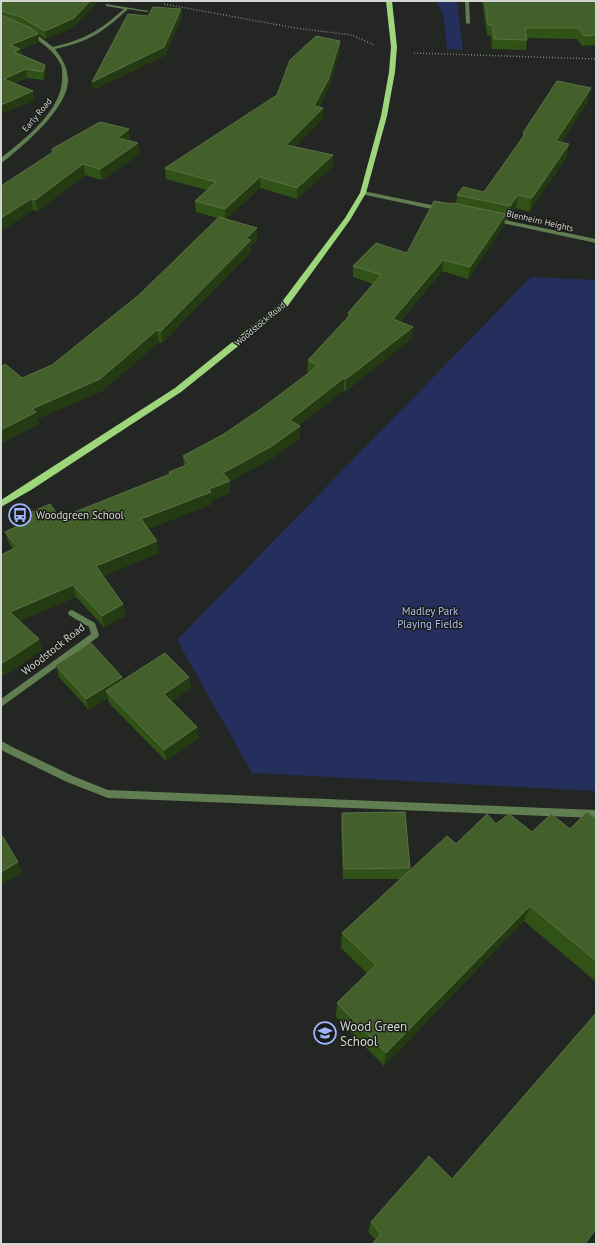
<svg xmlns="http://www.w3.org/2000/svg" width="597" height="1245" viewBox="0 0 597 1245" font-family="'PT Sans',sans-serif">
  <rect width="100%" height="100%" fill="#232622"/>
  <!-- green -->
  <path fill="#242f5d" d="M 436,1 L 457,1 L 463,50 L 447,49 L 444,17 Z
    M 531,277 L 596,280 L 596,791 L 252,773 L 177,640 Z"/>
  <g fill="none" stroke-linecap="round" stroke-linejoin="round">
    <!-- path -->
    <path stroke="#828582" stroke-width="1.5" stroke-dasharray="1 2" stroke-linecap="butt" d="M 164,4 L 295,28 L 352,35 L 374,45
      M 414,53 L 596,59"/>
    <!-- service -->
    <path fill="#617d52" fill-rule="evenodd" d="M 6,744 L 73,776 L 108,790 L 596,810 L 596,818 L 108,798 L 67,782 L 3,751 L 2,748 L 3,745 Z"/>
    <!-- minor -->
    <path fill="#617d52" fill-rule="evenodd" d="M 465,1 L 469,1 L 470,23 L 468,24 L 466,23 Z
      M 106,4 L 149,11 L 147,12 L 128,9 C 102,33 90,41 55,49 C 63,60 67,66 68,80 C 68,105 33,137 16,151 C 11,155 6,160 1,163 L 1,158 C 26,138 66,108 62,72 C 62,69 62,66 60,63 C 52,48 40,43 28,32 L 32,31 L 53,47 C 86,39 99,31 124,9 L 106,6 Z
      M 363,191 L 441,207 L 444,209 L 441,211 L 361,194 L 360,193 Z
      M 495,218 L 596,239 L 596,243 L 493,221 L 493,219 Z
      M 72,610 L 95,623 L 99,635 L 98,637 L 1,707 L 1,699 L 91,634 L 89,627 L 69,615 L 68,613 L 69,611 Z
      M 1,741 L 9,745 L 10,748 L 9,751 L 6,752 L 1,749 Z"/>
    <!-- primary -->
    <path fill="#9dd67b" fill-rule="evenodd" d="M 386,1 L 392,1 L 397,47 L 395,72 L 387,116 L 366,193 L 350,220 L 287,307 L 181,392 L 31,490 L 1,507 L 1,500 L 175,388 L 281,303 L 345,218 L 360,193 L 381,116 L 389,72 L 391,47 Z"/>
  </g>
  <!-- wall -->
  <path fill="#315216" d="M 1,1 L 97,2 L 75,26 L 46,39 L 38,34 L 39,42 L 20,50 L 21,54 L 45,65 L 46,73 L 44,80 L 27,78 L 14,83 L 35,100 L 1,114 Z
    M 482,1 L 596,1 L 596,45 L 582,46 L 577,39 L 527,38 L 527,40 L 526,50 L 492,49 L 491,36 L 487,35 Z
    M 340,41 L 340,51 L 328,90 L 319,107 L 323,118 L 294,147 L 333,155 L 333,166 L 297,199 L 260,188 L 226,219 L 257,228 L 257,240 L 251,246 L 251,252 L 162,343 L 159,342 L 102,391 L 37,419 L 39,424 L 1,443 L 1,367 L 22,378 L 52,365 L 140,294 L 218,218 L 196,212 L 195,201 L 207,190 L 166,179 L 165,168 L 277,95 Z
    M 588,101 L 561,143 L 569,144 L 566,158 L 529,212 L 516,208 L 508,219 L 505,219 L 504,225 L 468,279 L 442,271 L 400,322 L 412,338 L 346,391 L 344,390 L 299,425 L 300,426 L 300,438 L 273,458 L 230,481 L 230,493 L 212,500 L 212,504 L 148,529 L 159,553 L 103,576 L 123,604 L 125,616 L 104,627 L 76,597 L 19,621 L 39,639 L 42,650 L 4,676 L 1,673 L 1,555 L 13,549 L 9,543 L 5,532 L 20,525 L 18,518 L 60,518 L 169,475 L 169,472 L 184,466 L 183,456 L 224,434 L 262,408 L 309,373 L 307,372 L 308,360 L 347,318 L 348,313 L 373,284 L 353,277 L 353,266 L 407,253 L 452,204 L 456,204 L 457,195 L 484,192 L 522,138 L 523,133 Z
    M 130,140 L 129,141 L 140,154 L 102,180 L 85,175 L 38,211 L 33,210 L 1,231 L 1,186 L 52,153 L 52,149 Z
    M 56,665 L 122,677 L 123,681 L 191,688 L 172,701 L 197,727 L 199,738 L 166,761 L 109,703 L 108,698 L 89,710 L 59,677 Z
    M 342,813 L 410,868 L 409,871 L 456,844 L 496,824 L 532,832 L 570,829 L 596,819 L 596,982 L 524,921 L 384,1066 L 336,1017 L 337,1003 L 367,973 L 341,948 L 342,933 L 401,879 L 343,879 L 341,823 Z
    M 596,1013 L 596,1231 L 595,1230 L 376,1240 L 368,1232 L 371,1222 L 452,1179 Z"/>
  <!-- shaded-wall -->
  <path fill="#243a12" d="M 90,1 L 97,1 L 97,2 L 75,26 L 46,39 L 45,31 Z
    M 181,9 L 182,17 L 165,56 L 93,90 L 92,82 Z
    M 38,34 L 39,42 L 20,50 L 21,57 L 16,60 L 10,45 Z
    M 340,41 L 340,51 L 328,90 L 314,116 L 314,106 Z
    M 45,65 L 46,73 L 44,80 L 43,72 Z
    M 26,69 L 27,78 L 6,87 L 4,79 Z
    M 591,88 L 588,101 L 553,155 L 556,141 Z
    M 33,91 L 35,100 L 1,114 L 1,105 Z
    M 323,108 L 323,118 L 286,156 L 286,145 Z
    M 129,129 L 130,140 L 119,149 L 118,138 Z
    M 138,143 L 140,154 L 102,180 L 100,169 Z
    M 569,144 L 566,158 L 529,212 L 532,198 Z
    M 333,155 L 333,166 L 297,199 L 297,188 Z
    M 83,164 L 85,175 L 38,211 L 35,200 Z
    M 260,177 L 260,188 L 225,220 L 225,209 Z
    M 518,195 L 516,208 L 508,219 L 510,206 Z
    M 31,199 L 33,210 L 1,231 L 1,218 Z
    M 506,214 L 504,225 L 468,279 L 470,267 Z
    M 257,228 L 257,240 L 251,246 L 251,252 L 162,343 L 161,331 L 246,239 Z
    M 443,260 L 442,271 L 392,331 L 393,319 Z
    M 413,327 L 412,338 L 346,391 L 346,379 Z
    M 157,330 L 159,342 L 102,391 L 37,419 L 39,424 L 1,443 L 1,430 L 32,409 Z
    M 344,378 L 344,390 L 290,432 L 290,420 Z
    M 300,426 L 300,438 L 273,458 L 230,481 L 230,493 L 212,500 L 212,504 L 143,531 L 141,519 L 209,489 L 223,473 Z
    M 157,541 L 159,553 L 98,578 L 96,566 Z
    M 73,585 L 76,597 L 13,624 L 10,612 Z
    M 123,604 L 125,616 L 104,627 L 102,616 Z
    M 39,639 L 42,650 L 4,676 L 1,667 L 1,664 Z
    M 122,677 L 124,688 L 106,691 L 108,698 L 89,710 L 86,699 Z
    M 189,677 L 191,688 L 166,705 L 164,694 Z
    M 197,727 L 199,738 L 166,761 L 164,750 Z
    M 18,862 L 22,873 L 1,885 L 1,872 Z
    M 530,906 L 524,921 L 384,1066 L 386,1053 Z"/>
  <!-- building -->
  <path fill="#43602b" stroke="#597245" d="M 1,1 L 90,1 L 74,18 L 45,31 L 21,17 L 1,11 Z
    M 485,1 L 596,1 L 596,35 L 584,36 L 579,28 L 525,28 L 527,40 L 494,39 L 492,25 L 488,25 Z
    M 153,7 L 181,9 L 164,47 L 92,82 L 128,14 L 148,16 Z
    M 1,15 L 31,28 L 38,34 L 10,45 L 20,49 L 14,52 L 45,65 L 43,72 L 26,69 L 4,79 L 33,91 L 1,105 Z
    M 316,36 L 340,41 L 328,80 L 314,106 L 323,108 L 286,145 L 333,155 L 297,188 L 260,177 L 225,209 L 195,201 L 216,182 L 165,168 L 277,95 L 290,60 Z
    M 557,81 L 591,88 L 556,141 L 569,144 L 532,198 L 518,195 L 510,206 L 457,195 L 463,187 L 484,192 L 525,134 L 523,133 Z
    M 100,122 L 129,129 L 118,138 L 138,143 L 100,169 L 83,164 L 35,200 L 31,199 L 1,218 L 1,186 L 53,152 L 52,149 Z
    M 434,201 L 452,204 L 453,203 L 506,214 L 470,267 L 443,260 L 393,319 L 413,327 L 346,379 L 344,378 L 290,420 L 300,426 L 272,446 L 223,473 L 230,481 L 209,489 L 211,492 L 141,519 L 157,541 L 96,566 L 123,604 L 102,616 L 73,585 L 10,612 L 39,639 L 1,664 L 1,555 L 17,547 L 5,532 L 22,524 L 18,518 L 50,504 L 60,518 L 170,474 L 169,472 L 189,464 L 183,456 L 224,434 L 262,408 L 318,366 L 308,360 L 351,314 L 348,313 L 381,275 L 353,266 L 376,243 L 407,253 Z
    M 219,217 L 257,228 L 246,239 L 251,240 L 161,331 L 157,330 L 100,379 L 32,409 L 36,412 L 1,430 L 1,367 L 5,364 L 22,378 L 52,365 L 140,294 Z
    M 91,643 L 122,677 L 86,699 L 56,665 Z
    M 165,653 L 189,677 L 164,694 L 197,727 L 164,750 L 106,691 Z
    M 405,812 L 410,868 L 344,869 L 342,813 Z
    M 587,812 L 596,819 L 596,961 L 530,906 L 386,1053 L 337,1003 L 376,965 L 342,933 L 447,836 L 456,844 L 487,814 L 496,824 L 509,814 L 532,832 L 551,814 L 570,829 Z
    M 1,834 L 18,862 L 1,872 Z
    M 596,1013 L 596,1229 L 585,1244 L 372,1244 L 381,1234 L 371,1222 L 429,1156 L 452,1179 Z"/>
  <!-- icons -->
  <defs>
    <g id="bus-ring" transform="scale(1.15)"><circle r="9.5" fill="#1a1c18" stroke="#9eb4fd" stroke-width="1.5"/><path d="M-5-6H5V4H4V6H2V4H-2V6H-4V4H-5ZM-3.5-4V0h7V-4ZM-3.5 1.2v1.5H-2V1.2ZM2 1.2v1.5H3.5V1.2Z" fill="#9eb4fd"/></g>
    <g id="school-ring" transform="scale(1.15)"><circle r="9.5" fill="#1a1c18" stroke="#9eb4fd" stroke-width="1.5"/><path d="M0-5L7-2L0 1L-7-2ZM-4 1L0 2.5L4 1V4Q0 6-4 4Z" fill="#9eb4fd"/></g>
  </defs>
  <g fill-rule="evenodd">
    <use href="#bus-ring" x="20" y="515"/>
    <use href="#school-ring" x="325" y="1033"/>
  </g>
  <g text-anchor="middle" stroke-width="3" stroke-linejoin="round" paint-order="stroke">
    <!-- far-street labels -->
    <g font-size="9" fill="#d3d5d3" stroke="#1a1c18">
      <text transform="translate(37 115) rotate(-50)" y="3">Early Road</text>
      <text transform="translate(540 221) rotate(13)" y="3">Blenheim Heights</text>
      <text transform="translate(260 324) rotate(-40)" y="3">Woodstock Road</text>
    </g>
    <!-- poi labels -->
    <g font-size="11" fill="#d3d5d3" stroke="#1a1c18" text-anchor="start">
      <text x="36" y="519">Woodgreen School</text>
    </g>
    <!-- park labels -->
    <g font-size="11" fill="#acbdf2" stroke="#1a1c18">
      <text x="430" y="615">Madley Park<tspan x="430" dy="13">Playing Fields</tspan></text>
    </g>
    <!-- street labels -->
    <g font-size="11" fill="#d3d5d3" stroke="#1a1c18">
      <text transform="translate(53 649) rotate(-38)" y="4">Woodstock Road</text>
    </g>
    <!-- near-poi labels -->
    <g font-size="13" fill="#d3d5d3" stroke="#1a1c18" text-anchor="start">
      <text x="340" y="1031">Wood Green<tspan x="340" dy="15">School</tspan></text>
    </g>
  </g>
  <!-- border -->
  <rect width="597" height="1245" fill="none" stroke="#d3d5d3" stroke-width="4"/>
</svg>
